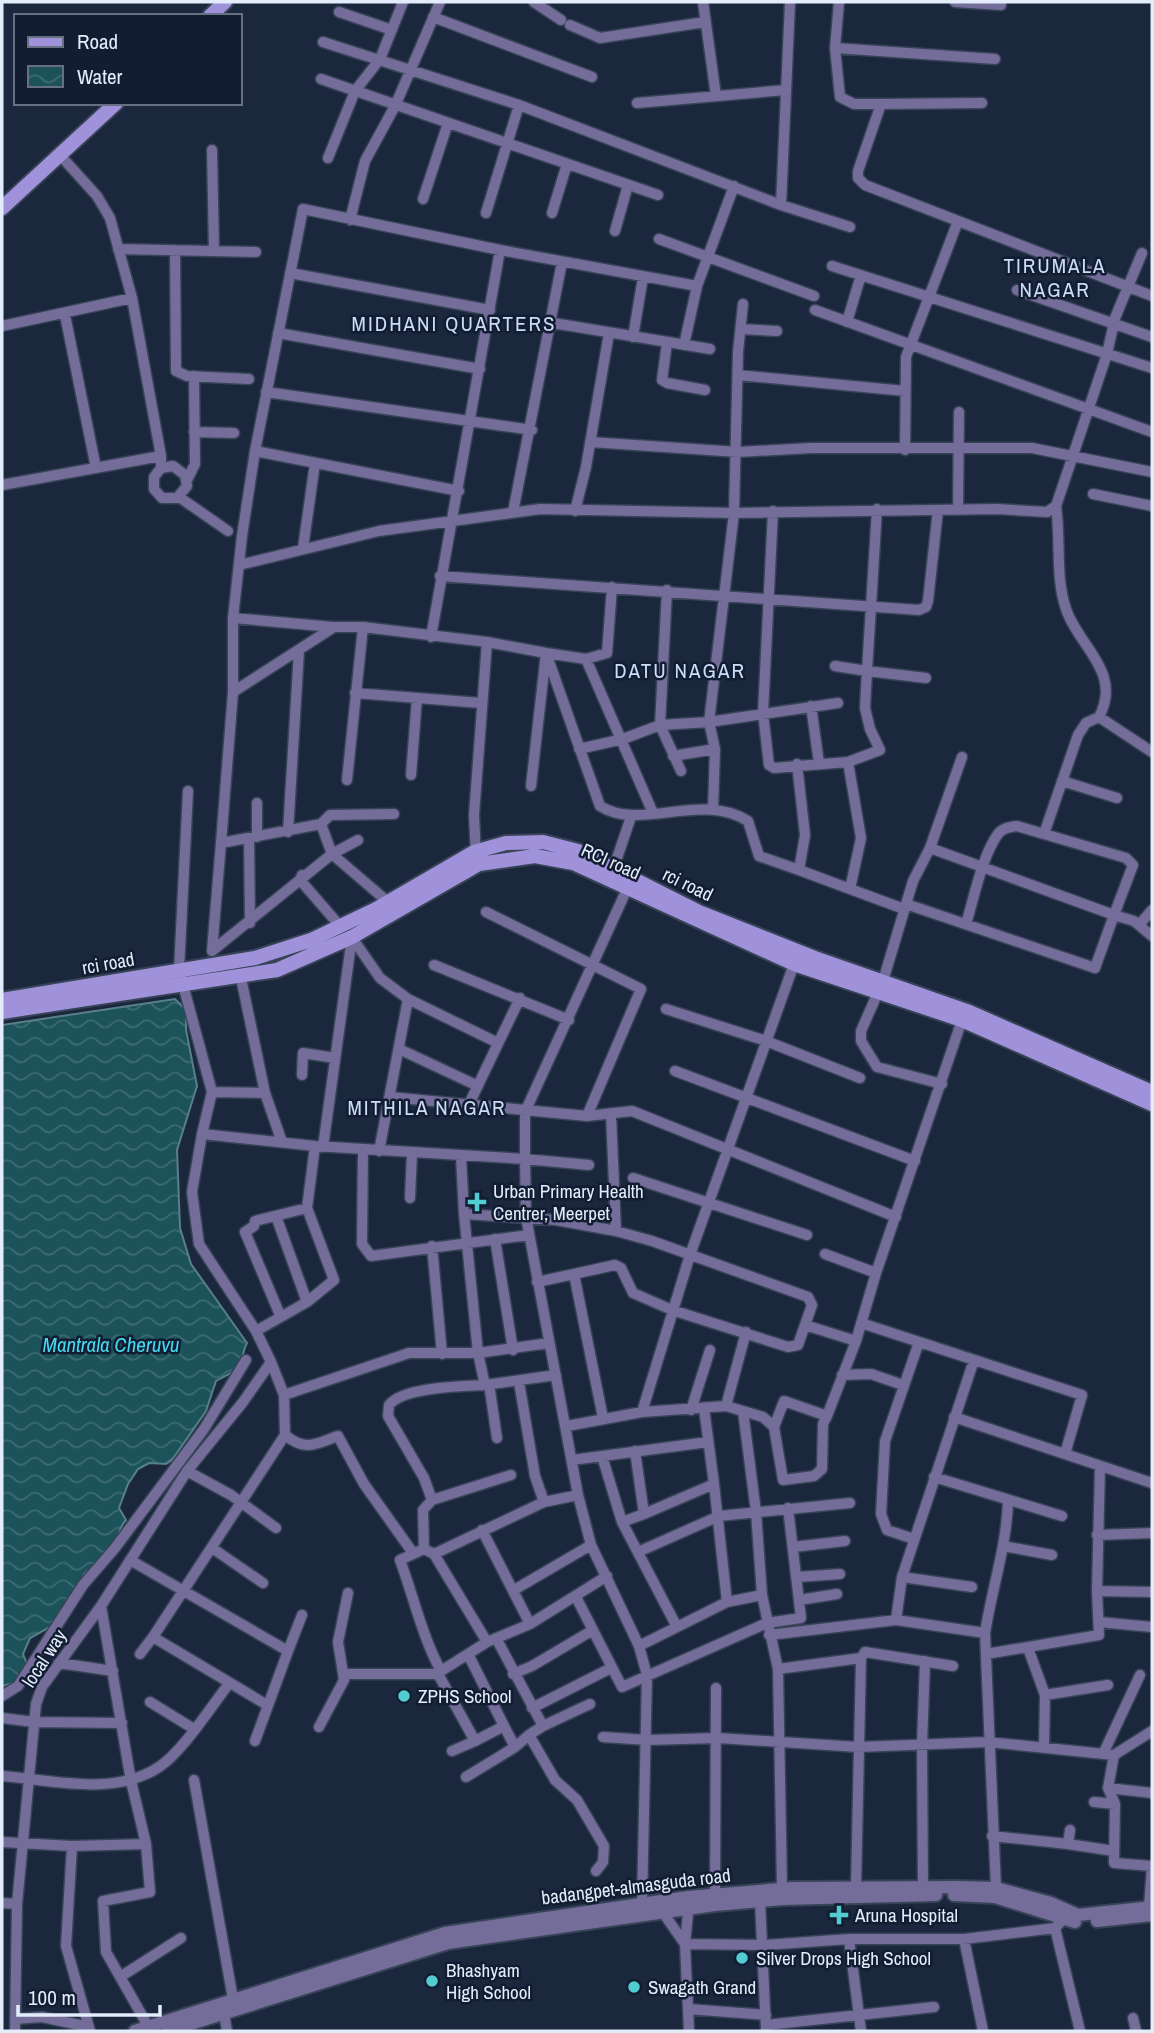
<svg xmlns="http://www.w3.org/2000/svg" width="1154" height="2033" viewBox="0 0 1154 2033" font-family="'Archivo Narrow',sans-serif">
  <defs>
    <pattern id="water-waves" width="16" height="10" patternUnits="userSpaceOnUse" patternTransform="scale(1.75)"><rect width="16" height="10" fill="#1c525a"/><path d="M0 5q4-4 8 0t8 0" fill="none" stroke="#3d6b73"/></pattern>
  </defs>
  <rect width="100%" height="100%" fill="#1b273d"/>
  <!-- water -->
  <path fill="url(#water-waves)" stroke="#58808a" stroke-width="2" d="M 175,999 L 186,1010 L 186,1030 L 197,1086 L 177,1150 L 180,1228 L 191,1264 L 247,1343 C 243,1350 244,1352 242,1359 C 239,1372 226,1375 216,1381 L 206,1411 L 172,1460 L 166,1464 L 149,1463 L 138,1469 L 128,1484 L 119,1508 L 126,1520 C 119,1527 120,1533 116,1541 C 109,1555 95,1564 84,1574 L 81,1585 L 50,1627 L 30,1638 L 23,1654 L 27,1664 L 18,1682 L 2,1686 L 2,1025 Z"/>
  <g fill="none" stroke-linecap="round" stroke-linejoin="round">
    <!-- minor casing -->
    <g stroke="#374357" stroke-width="13">
      <path id="minor" d="M 534,2 L 561,20
        M 703,2 L 716,96
        M 839,2 L 835,48 L 840,97 L 854,104 L 881,104 L 858,171 L 858,178 L 865,185 L 1152,296
        M 955,2 L 1001,5
        M 339,12 L 392,30
        M 433,17 L 592,77
        M 570,25 L 600,38 L 705,22
        M 323,42 L 519,105 L 781,205 L 850,227
        M 835,48 L 995,59
        M 321,79 L 658,195
        M 637,103 L 786,90
        M 881,104 L 982,103
        M 212,150 L 214,251
        M 60,155 L 97,196 L 110,218 L 132,298 L 161,456 L 161,468 L 154,477 L 154,489 L 162,498 L 177,498 L 187,486 L 185,475 L 173,466 L 161,468
        M 328,158 L 355,91 L 380,59 L 403,2
        M 423,199 L 448,123
        M 781,205 L 790,2
        M 486,213 L 519,105
        M 552,213 L 567,164
        M 350,220 L 365,161 L 395,106 L 440,2
        M 615,231 L 628,185
        M 659,239 L 814,296
        M 118,249 L 256,252
        M 175,250 L 176,371 L 187,376 L 249,379
        M 832,266 L 1152,368
        M 290,273 L 490,310
        M 1017,290 L 1152,337
        M 815,310 L 1152,432
        M 65,315 L 96,468
        M 847,322 L 861,275
        M 553,323 L 710,349
        M 2,326 L 132,298
        M 741,329 L 777,331
        M 278,333 L 480,369
        M 633,337 L 643,277
        M 667,343 L 662,380 L 667,383 L 705,390
        M 684,345 L 697,286 L 734,186
        M 738,375 L 905,391
        M 266,392 L 532,430
        M 194,432 L 234,433
        M 590,442 L 738,452 L 811,448 L 1032,448 L 1152,472
        M 905,450 L 906,357 L 958,221
        M 255,451 L 459,491
        M 187,480 L 195,464 L 194,376
        M 2,485 L 161,456
        M 1093,494 L 1152,506
        M 179,497 L 228,531
        M 1056,506 C 1061,540 1055,577 1066,609 C 1078,646 1123,672 1099,717
        M 877,509 L 867,671 L 926,678
        M 958,510 L 959,412
        M 575,511 L 586,467 L 609,333
        M 773,511 L 763,713 L 769,765 L 774,768 L 848,762 L 880,750 L 870,729 L 865,708 L 867,671 L 835,666
        M 513,512 L 562,262
        M 303,548 L 315,463
        M 239,565 L 379,531 L 540,509 L 734,513 L 997,509 L 1047,512 L 1056,506 L 1107,354 L 1115,318 L 1142,253
        M 440,576 L 919,610 L 926,607 L 928,601 L 938,510
        M 667,590 L 660,725 L 709,722 L 838,703
        M 233,618 L 333,627
        M 431,637 L 500,250
        M 586,659 L 653,813
        M 233,692 L 334,627 L 363,627 L 487,642 L 546,653 L 600,806 C 641,832 699,791 748,821 L 759,856 L 799,870
        M 355,693 L 481,703
        M 811,706 L 819,763
        M 579,749 L 623,739 L 660,725 L 681,771
        M 673,756 L 715,749
        M 848,762 L 861,838 L 850,889 L 904,909
        M 797,764 L 805,835 L 799,870 L 850,889
        M 411,775 L 417,698
        M 347,780 L 363,627
        M 1062,781 L 1117,798
        M 531,786 L 546,653 L 586,659 L 607,653 L 612,587
        M 188,791 L 179,970 L 212,1092 L 202,1134 L 315,1146 L 525,1159 L 526,1217 L 578,1495 L 591,1545 L 639,1646 L 647,1675 L 642,1904
        M 713,810 L 715,749 L 709,722 L 734,513 L 738,352 L 743,304
        M 321,824 L 330,815 L 394,814
        M 288,832 L 299,651
        M 1044,834 L 1078,735 L 1086,723 L 1099,717 L 1152,752
        M 257,837 L 257,803
        M 249,839 L 250,923
        M 930,848 L 962,757
        M 476,857 L 474,815 L 487,642
        M 614,867 L 631,817
        M 302,875 L 300,880 L 340,926
        M 388,902 L 332,854 L 321,824 L 221,843 L 233,692 L 233,618 L 242,536 L 255,451 L 303,209 L 500,250 L 697,286
        M 906,904 L 1095,968 L 1114,915 L 1134,921 L 1152,936
        M 486,912 L 641,989 L 587,1116
        M 1139,925 L 1152,910
        M 353,939 L 380,978 L 408,999 L 498,1043
        M 212,951 L 332,854 L 358,840
        M 212,951 L 221,843
        M 434,965 L 569,1020
        M 241,978 L 265,1093 L 282,1142
        M 666,1009 L 766,1041 L 860,1078
        M 399,1049 L 478,1086
        M 675,1071 L 915,1161
        M 302,1075 L 303,1053 L 335,1058
        M 942,1084 L 877,1067 L 861,1041 L 861,1031 L 883,981 L 913,881 L 930,848 L 1114,915 L 1133,865 L 1126,858 L 1017,826 C 1010,827 1002,828 998,834 C 982,856 974,898 966,924
        M 212,1092 L 265,1093
        M 390,1097 L 587,1116 L 632,1111 L 896,1217
        M 469,1104 L 520,998
        M 611,1114 L 616,1231
        M 202,1134 L 192,1192 L 199,1244 L 256,1331 L 271,1362 L 284,1395 L 285,1435 L 153,1637 L 267,1705
        M 323,1147 L 352,937
        M 363,1149 L 362,1244 L 371,1256 L 529,1235
        M 379,1151 L 408,999
        M 461,1157 L 464,1214 L 556,1220 L 616,1231 L 652,1241 L 808,1297 L 812,1305 L 805,1325
        M 589,1165 L 525,1159 L 525,1112 L 627,889
        M 633,1178 L 807,1235
        M 410,1198 L 412,1153
        M 464,1214 L 478,1353 L 485,1385 L 556,1375
        M 276,1216 L 307,1302
        M 495,1239 L 513,1350
        M 432,1246 L 442,1354
        M 825,1254 L 876,1273
        M 574,1274 L 615,1265 L 621,1268 L 633,1293 L 672,1310 L 788,1347 L 798,1345 L 805,1325 L 856,1341
        M 537,1282 L 574,1274 L 603,1418
        M 280,1315 L 245,1232 L 254,1226 L 255,1221 L 307,1208
        M 861,1323 L 1082,1395 L 1065,1454
        M 256,1331 L 307,1302 L 334,1280 L 307,1208 L 315,1146
        M 842,1375 L 871,1374 L 903,1385
        M 519,1382 L 535,1476 L 544,1502
        M 489,1384 L 497,1438
        M 485,1385 C 462,1386 403,1387 389,1405 L 388,1416 L 424,1478 L 432,1500 L 511,1475
        M 284,1395 L 409,1353 L 478,1353 L 549,1343
        M 726,1406 L 746,1332
        M 691,1410 L 710,1350
        M 743,1411 L 756,1512 L 762,1595 L 778,1669 L 782,1889
        M 642,1412 L 690,1255 L 794,964
        M 827,1416 L 784,1401 L 774,1427 L 783,1480 L 814,1476 L 822,1469 L 823,1424 L 827,1416 L 856,1341 L 876,1273 L 962,1020
        M 954,1417 L 1152,1483
        M 567,1426 L 642,1412 L 726,1406 L 763,1417 L 774,1427
        M 285,1435 C 306,1452 315,1444 338,1436 L 364,1484 L 413,1553
        M 635,1451 L 644,1514 L 714,1484 L 704,1408
        M 602,1456 L 622,1522 L 677,1627
        M 572,1460 L 708,1442
        M 1100,1467 L 1097,1591 L 1151,1592
        M 187,1471 L 231,1495 L 276,1528
        M 934,1477 L 1062,1516
        M 714,1484 L 727,1602
        M 578,1495 L 544,1502 L 434,1554 L 424,1549 L 400,1560 C 414,1598 422,1636 441,1671 L 438,1674 L 475,1741 L 504,1726 L 515,1747 L 529,1735 L 555,1780 L 577,1800 L 604,1846 L 603,1862 L 596,1871
        M 622,1522 L 644,1514
        M 482,1530 L 530,1624
        M 1097,1535 L 1152,1533
        M 914,1539 L 887,1530 L 881,1514 L 885,1441 L 919,1342
        M 1003,1546 L 1052,1555
        M 793,1547 L 845,1541
        M 212,1548 L 263,1583
        M 424,1549 L 423,1510 L 432,1500
        M 638,1552 L 719,1516 L 850,1503
        M 434,1554 L 487,1642
        M 130,1560 L 288,1651 L 255,1741
        M 797,1577 L 840,1574
        M 902,1577 L 972,1587
        M 514,1590 L 591,1545
        M 576,1597 L 622,1687 L 767,1623 L 801,1618 L 788,1508
        M 799,1600 L 837,1594
        M 101,1606 L 131,1781 L 146,1844 L 150,1892 L 103,1901 L 106,1952 L 148,2026
        M 896,1620 L 902,1577 L 974,1360
        M 1099,1622 L 1152,1627
        M 769,1635 L 896,1620 L 985,1633
        M 496,1638 L 543,1726 L 529,1735
        M 639,1646 L 727,1602 L 762,1595
        M 1028,1648 L 1045,1695 L 1044,1747
        M 288,1651 L 302,1615
        M 140,1654 L 153,1637
        M 468,1654 L 487,1642 L 530,1624 L 607,1576
        M 986,1654 L 1099,1635 L 1097,1591
        M 59,1663 L 113,1671
        M 778,1669 L 861,1658 L 865,1652 L 953,1666
        M 441,1671 L 468,1654 L 504,1726
        M 345,1674 L 438,1674
        M 513,1674 L 532,1666 L 593,1630
        M 1045,1695 L 1108,1685
        M 2,1696 L 18,1686 L 83,1585 L 115,1548 L 204,1429 L 246,1360
        M 150,1702 L 194,1729
        M 532,1708 L 611,1668
        M 2,1718 L 34,1722 L 122,1723
        M 543,1726 L 590,1704
        M 319,1727 L 344,1680 L 338,1642 L 348,1593
        M 603,1737 L 647,1740 L 718,1738 L 858,1747 L 988,1742 L 1114,1755 L 1152,1731
        M 452,1751 L 475,1741
        M 1103,1754 L 1140,1675
        M 1114,1755 L 1108,1788 L 1152,1793
        M 2,1776 C 52,1780 114,1797 159,1767 C 182,1752 211,1707 228,1685
        M 466,1777 L 515,1747
        M 194,1780 L 233,1999
        M 1108,1788 L 1115,1804 L 1114,1863 L 1152,1866 L 1149,1907
        M 1094,1802 L 1115,1804
        M 992,1836 L 1068,1844 L 1070,1830
        M 2,1842 L 72,1846 L 146,1844
        M 1068,1844 L 1114,1851
        M 72,1846 L 66,1946 L 90,2031
        M 856,1886 L 861,1658
        M 923,1887 L 922,1745 L 925,1661
        M 996,1888 L 985,1633 C 992,1588 1007,1545 1008,1500
        M 715,1894 L 716,1688
        M 760,1901 L 766,2030
        M 2,1903 L 17,1904
        M 659,1907 L 685,1944
        M 1055,1928 L 1080,2031
        M 849,1939 L 861,2031
        M 964,1939 L 983,2031
        M 685,1944 L 765,1945 L 849,1939 L 964,1939 L 1055,1928 L 1066,1916
        M 120,1977 L 181,1938
        M 688,2009 L 766,2015
        M 224,2013 L 227,2031
        M 1133,2018 L 1136,2031
        M 15,2019 L 42,2017 L 89,2027
        M 766,2025 L 934,2007
        M 15,2031 L 17,1904 L 36,1704 L 42,1687 L 101,1606 L 187,1471 L 243,1402 L 271,1362
        M 689,2031 L 685,1944 L 689,1903"/>
    </g>
    <!-- tertiary casing -->
    <g stroke="#374357" stroke-width="16">
      <path id="tertiary" d="M 954,1895 L 995,1897 L 1075,1922
        M 1097,1921 L 1152,1915
        M 135,2031 L 445,1933 L 688,1897 L 792,1888 L 957,1887 L 996,1888 L 1051,1903 L 1078,1915 L 1152,1907
        M 168,2031 L 448,1943 L 715,1905 L 783,1899 L 936,1895"/>
    </g>
    <!-- secondary casing -->
    <g stroke="#374357" stroke-width="18">
      <path id="secondary" d="M 210,16 L 225,2
        M 2,208 L 116,103
        M 2,1000 L 255,958 L 311,940 L 376,909 L 474,852 L 506,843 L 543,842 L 578,851 L 699,912 L 815,958 L 967,1011 L 1152,1092
        M 2,1012 L 277,970 L 352,937 L 479,864 L 535,856 L 573,863 L 794,964 L 962,1020 L 1152,1104"/>
    </g>
    <!-- minor -->
    <use href="#minor" stroke="#746c99" stroke-width="10"/>
    <!-- tertiary -->
    <use href="#tertiary" stroke="#746c99" stroke-width="12"/>
    <!-- secondary -->
    <use href="#secondary" stroke="#a092da" stroke-width="14"/>
  </g>
  <!-- markers -->
  <g fill="#52ccd0" stroke="#121d32" stroke-width="2.5">
    <path d="M473.5 1191.5h7v7h7v7h-7v7h-7v-7h-7v-7h7z"/>
    <circle cx="404" cy="1696" r="7"/>
    <path d="M835.5 1904.5h7v7h7v7h-7v7h-7v-7h-7v-7h7z"/>
    <circle cx="742" cy="1958" r="7"/>
    <circle cx="432" cy="1981" r="7"/>
    <circle cx="634" cy="1987" r="7"/>
  </g>
  <g text-anchor="middle" stroke-width="5" stroke-linejoin="round" paint-order="stroke">
    <!-- street labels -->
    <g font-size="19" fill="#e3ecfa" stroke="#121d32">
      <text transform="translate(611 861) rotate(24)" y="7">RCI road</text>
      <text transform="translate(688 884) rotate(26)" y="7">rci road</text>
      <text transform="translate(108 963) rotate(-10)" y="7">rci road</text>
      <text transform="translate(44 1658) rotate(-57)" y="7">local way</text>
      <text transform="translate(636 1886) rotate(-7)" y="7">badangpet-almasguda road</text>
    </g>
    <!-- poi labels -->
    <g font-size="19" fill="#e3ecfa" stroke="#121d32" text-anchor="start">
      <text x="493" y="1198">Urban Primary Health<tspan x="493" dy="22">Centrer, Meerpet</tspan></text>
      <text x="418" y="1703">ZPHS School</text>
      <text x="855" y="1922">Aruna Hospital</text>
      <text x="756" y="1965">Silver Drops High School</text>
      <text x="446" y="1977">Bhashyam<tspan x="446" dy="22">High School</tspan></text>
      <text x="648" y="1994">Swagath Grand</text>
    </g>
    <!-- neighbourhood labels -->
    <g font-size="21" letter-spacing="2" fill="#cbdbf8" stroke="#121d32">
      <text x="1055" y="273">TIRUMALA<tspan x="1055" dy="24">NAGAR</tspan></text>
      <text x="454" y="331">MIDHANI QUARTERS</text>
      <text x="680" y="678">DATU NAGAR</text>
      <text x="427" y="1115">MITHILA NAGAR</text>
    </g>
    <!-- water labels -->
    <g font-size="21" font-style="italic" fill="#44d9ef" stroke="#121d32">
      <text x="111" y="1352">Mantrala Cheruvu</text>
    </g>
  </g>
  <!-- border -->
  <rect width="1154" height="2033" fill="none" stroke="#e3ecfa" stroke-width="7"/>
  <!-- legend -->
  <rect x="14" y="14" width="228" height="91" fill="#121d32" stroke="#667082" stroke-width="2"/>
  <rect x="28" y="37" width="35" height="10" fill="#a092da" stroke="#667082" stroke-width="2"/>
  <text x="77" y="49" font-size="21" fill="#e3ecfa">Road</text>
  <rect x="28" y="66" width="35" height="21" fill="url(#water-waves)" stroke="#667082" stroke-width="2"/>
  <text x="77" y="84" font-size="21" fill="#e3ecfa">Water</text>
  <!-- scale -->
  <path d="M18 2005v10h142v-10" fill="none" stroke="#e3ecfa" stroke-width="3.5"/>
  <text x="28" y="2005" font-size="21" fill="#e3ecfa" stroke="#121d32" stroke-width="5" paint-order="stroke">100 m</text>
</svg>
